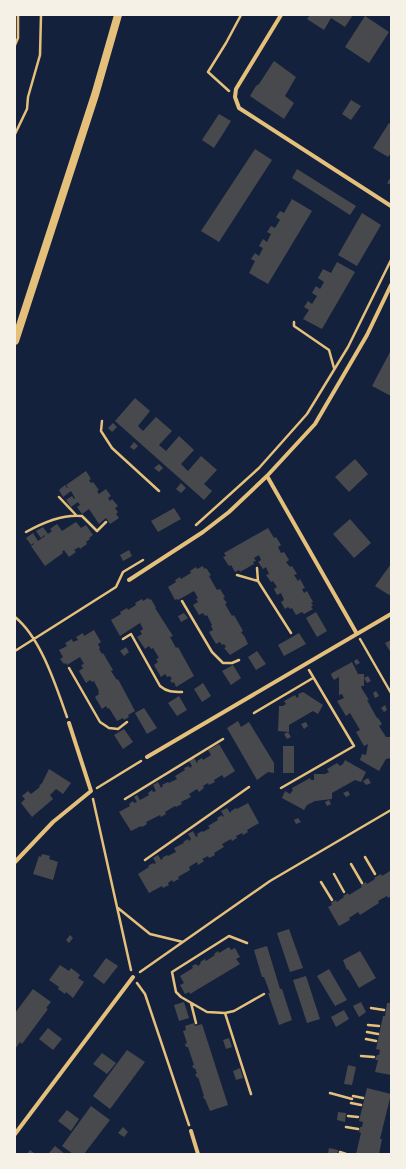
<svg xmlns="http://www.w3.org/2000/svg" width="406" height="1169" viewBox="0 0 406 1169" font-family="Rubik,sans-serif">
  <rect width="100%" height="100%" fill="#14213d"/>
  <!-- building -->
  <path fill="#48494c" d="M 310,15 L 353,15 L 345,27 L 331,18 L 324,30 L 307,19 Z
    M 365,16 L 389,32 L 369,63 L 345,47 Z
    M 274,61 L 296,77 L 285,96 L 294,103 L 284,119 L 250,96 L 256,86 L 259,84 Z
    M 351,100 L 361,106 L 351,120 L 342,114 Z
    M 219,114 L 231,121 L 214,148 L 202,140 Z
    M 389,123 L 391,124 L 391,153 L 388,157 L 373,148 Z
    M 255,149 L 272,160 L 219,242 L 201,231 Z
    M 297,169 L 356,206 L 350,215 L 292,178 Z
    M 391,177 L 391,185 L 387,183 Z
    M 292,199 L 312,211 L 268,284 L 249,273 L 255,261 L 251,259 L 255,253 L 259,256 L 263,248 L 259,246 L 263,239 L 267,242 L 271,234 L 267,232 L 271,226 L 275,228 L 280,220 L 276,217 L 280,211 L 284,213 Z
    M 362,213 L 381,225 L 357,266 L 338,255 Z
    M 337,262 L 355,272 L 322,329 L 303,319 L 309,310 L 304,307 L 308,301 L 312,304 L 317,296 L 312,293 L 316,286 L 320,289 L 324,282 L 318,278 L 323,269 L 331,273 Z
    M 390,352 L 391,353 L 391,396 L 372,386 Z
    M 135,398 L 150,411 L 138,426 L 143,431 L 156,417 L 172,431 L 159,445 L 166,451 L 179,436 L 194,450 L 181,464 L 188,471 L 201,456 L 217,470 L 204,484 L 212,491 L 204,500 L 115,421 Z
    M 113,423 L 117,427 L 112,432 L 108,428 Z
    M 134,442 L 138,446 L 134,450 L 130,447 Z
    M 355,459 L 368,474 L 349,492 L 335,477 Z
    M 159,464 L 163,468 L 159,472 L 154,468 Z
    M 86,471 L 91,479 L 89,480 L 91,483 L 93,482 L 99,490 L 97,491 L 99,494 L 106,489 L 111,496 L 108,498 L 110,501 L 112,499 L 118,506 L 115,508 L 118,512 L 116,514 L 119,518 L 110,524 L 106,518 L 99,524 L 89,509 L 82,514 L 77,507 L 80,505 L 78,502 L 71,507 L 66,500 L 72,496 L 74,499 L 75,498 L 71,491 L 63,497 L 59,490 L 65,485 L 67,488 L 68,488 L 66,485 Z
    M 181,483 L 186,488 L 181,493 L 176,489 Z
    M 174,508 L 181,519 L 158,532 L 151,521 Z
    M 350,519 L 371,543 L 354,558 L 333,534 Z
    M 76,522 L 81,528 L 86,525 L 93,535 L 89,538 L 90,539 L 86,542 L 87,544 L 80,549 L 79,547 L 74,550 L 76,552 L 69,557 L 64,550 L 62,552 L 63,553 L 45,566 L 31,546 L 34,544 L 34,543 L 31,545 L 26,538 L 33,533 L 38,541 L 45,536 L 44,535 L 41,538 L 36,531 L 43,527 L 48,534 L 52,531 L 50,529 L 57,524 L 62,531 Z
    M 268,528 L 274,538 L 276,537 L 281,545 L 278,547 L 281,553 L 284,552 L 289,560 L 286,562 L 290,567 L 292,566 L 297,574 L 294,575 L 298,581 L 300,579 L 305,588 L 302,589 L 304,593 L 307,591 L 313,602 L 311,603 L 313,605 L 311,607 L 313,609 L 304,614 L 302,612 L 296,615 L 292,608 L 290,609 L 288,607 L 285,609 L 281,602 L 284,600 L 281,593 L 277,595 L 274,589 L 277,587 L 273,581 L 271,582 L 266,575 L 269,574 L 266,567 L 263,569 L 258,562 L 261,560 L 259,555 L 254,558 L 256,561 L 253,562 L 254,564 L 240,572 L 239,570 L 235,572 L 231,565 L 229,566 L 223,557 L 226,556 L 224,553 Z
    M 129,550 L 132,556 L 123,561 L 120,555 Z
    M 391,564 L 391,593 L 389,595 L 375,586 Z
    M 203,566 L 204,569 L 206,568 L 211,575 L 209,576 L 217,590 L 220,589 L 225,597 L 223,598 L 227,603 L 225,604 L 232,616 L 234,615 L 243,631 L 241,632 L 244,636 L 244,635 L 248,644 L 230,655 L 224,648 L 226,647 L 224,644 L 222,645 L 220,642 L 216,644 L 209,632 L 213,630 L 211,626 L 212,625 L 207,615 L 205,616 L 203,613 L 199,615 L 193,605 L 198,602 L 196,599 L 198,598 L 194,591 L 178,600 L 177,599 L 175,600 L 168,587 L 176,582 L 175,580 L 180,577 L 181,579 L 191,573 L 190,571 L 196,567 L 197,569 Z
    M 148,598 L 150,600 L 151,599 L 156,608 L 155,608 L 173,636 L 170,637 L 176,648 L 178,647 L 194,676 L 176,687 L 174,682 L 172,683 L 170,680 L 172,679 L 170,676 L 167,677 L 165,674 L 161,677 L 154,665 L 158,662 L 156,659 L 159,658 L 153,648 L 151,649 L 149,646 L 145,649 L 137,637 L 142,634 L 140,631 L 143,629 L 140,623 L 120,636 L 111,620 L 121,614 L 120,612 L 127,608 L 128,610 L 136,605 L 135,603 L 142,599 L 143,601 Z
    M 316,612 L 327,631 L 317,637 L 306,618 Z
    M 184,613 L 188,618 L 181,622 L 178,616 Z
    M 94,630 L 101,642 L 98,644 L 100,648 L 99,649 L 102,654 L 103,653 L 113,670 L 111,671 L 117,680 L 118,679 L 135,711 L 128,715 L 129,717 L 124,720 L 123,718 L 117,721 L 109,708 L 108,709 L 106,706 L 102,709 L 95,697 L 99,694 L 98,692 L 99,691 L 94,681 L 92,682 L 90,680 L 86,683 L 79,671 L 83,668 L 81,665 L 84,664 L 80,657 L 67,665 L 66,663 L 64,664 L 60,659 L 63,657 L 59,650 L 67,646 L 65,643 L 72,639 L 73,642 L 78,640 L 76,637 L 83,633 L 84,636 Z
    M 299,633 L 306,644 L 284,656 L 278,645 Z
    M 391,640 L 391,653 L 385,643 Z
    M 126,647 L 129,652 L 124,656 L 120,651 Z
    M 257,651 L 266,664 L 256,670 L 248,657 Z
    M 357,659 L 360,663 L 356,665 L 354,661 Z
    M 352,662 L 358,674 L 364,674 L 364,686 L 361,686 L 362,689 L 369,700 L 367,700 L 377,718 L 378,718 L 382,724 L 379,726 L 386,737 L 391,737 L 391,758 L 386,759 L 379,771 L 360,760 L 362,754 L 366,755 L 368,744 L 364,746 L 356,732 L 360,730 L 350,713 L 346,716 L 337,701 L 344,698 L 342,694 L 339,695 L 339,677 L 334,680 L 331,675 L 332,673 Z
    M 233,665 L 241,678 L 231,685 L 222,671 Z
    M 368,676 L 371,681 L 367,683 L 364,678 Z
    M 203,683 L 211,696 L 202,702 L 194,689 Z
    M 376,691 L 379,696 L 375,698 L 373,693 Z
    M 303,692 L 323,705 L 318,714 L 313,711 L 289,725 L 289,732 L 278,731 L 279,706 L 283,706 L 286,704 L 284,701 L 295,695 L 297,698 L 299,696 L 298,694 Z
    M 179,696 L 187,710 L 177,716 L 168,703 Z
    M 385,705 L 387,710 L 384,712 L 381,708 Z
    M 144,708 L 157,728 L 147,734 L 135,713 Z
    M 238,721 L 241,727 L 249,722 L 274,763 L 274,773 L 268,772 L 257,780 L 227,728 Z
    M 306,722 L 308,726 L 304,729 L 301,724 Z
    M 124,729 L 133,742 L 123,749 L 114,735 Z
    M 288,732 L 291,737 L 287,739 L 284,734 Z
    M 219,744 L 235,771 L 224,778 L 222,775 L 214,780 L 215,782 L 209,785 L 208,783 L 203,786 L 204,788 L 199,792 L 197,789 L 189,794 L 191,797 L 181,802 L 182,804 L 176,807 L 175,806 L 165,812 L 166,814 L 161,817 L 160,815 L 146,822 L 147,824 L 142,827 L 141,826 L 131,831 L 119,812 L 130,806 L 129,804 L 133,801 L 134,803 L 137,802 L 134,797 L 137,795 L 140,800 L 149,795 L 148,793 L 152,790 L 153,792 L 156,791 L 153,785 L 158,782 L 161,788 L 163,786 L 162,785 L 168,782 L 169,783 L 177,779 L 175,776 L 185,770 L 184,768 L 189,766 L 190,768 L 192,766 L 189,761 L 194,758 L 197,763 L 198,763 L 197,761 L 202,758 L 203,760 L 211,755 L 208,750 Z
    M 283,746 L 294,746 L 294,773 L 283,773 Z
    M 345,760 L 366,772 L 361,782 L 355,780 L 332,793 L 332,799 L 315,801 L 307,805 L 304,810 L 282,798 L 285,791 L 290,794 L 293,790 L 292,789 L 292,788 L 310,778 L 311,780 L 314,780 L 314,774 L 325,774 L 329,772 L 327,769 L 337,763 L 340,766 L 343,764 Z
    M 49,769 L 71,783 L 63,794 L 56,789 L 50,795 L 53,799 L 32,817 L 21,803 L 25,799 L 22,796 L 28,791 L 31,794 L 40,787 L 39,786 L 43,782 L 43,781 Z
    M 368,778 L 371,783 L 366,785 L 363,781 Z
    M 348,791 L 350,795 L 346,797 L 343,793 Z
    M 329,800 L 331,804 L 327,806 L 325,802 Z
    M 248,803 L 259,823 L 247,830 L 248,832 L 243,835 L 242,833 L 236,836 L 237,838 L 232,841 L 231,839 L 222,844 L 224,847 L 214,853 L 215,855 L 209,858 L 208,856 L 202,859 L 204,861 L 198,865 L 197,862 L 189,867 L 190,870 L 178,877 L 179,879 L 173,882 L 172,880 L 168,883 L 169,885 L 163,888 L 162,886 L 149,893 L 138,874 L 149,867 L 148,866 L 153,863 L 154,864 L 156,863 L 153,858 L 158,855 L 161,860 L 163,859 L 162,858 L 167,855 L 168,856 L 176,852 L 174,848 L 184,843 L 183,842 L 188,839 L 189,841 L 191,839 L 188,834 L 193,831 L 196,837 L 198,836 L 197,834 L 202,831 L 203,832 L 210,828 L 208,826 L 218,820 L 217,818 L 222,815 L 223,817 L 224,816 L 221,811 L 227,808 L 230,813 L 231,812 L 231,811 L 236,808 L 237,809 Z
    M 298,818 L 301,822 L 296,824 L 294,820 Z
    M 42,854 L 50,856 L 49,859 L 58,862 L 53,880 L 33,874 L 39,856 L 41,857 Z
    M 390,871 L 391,896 L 388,898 L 387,896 L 378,901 L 379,903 L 360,915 L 358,912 L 349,918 L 350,920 L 339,926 L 328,907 L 332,905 L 331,903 L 336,900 L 337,902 L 344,897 L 343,896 L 348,893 L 349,895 L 362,887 L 361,885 L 366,882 L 367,884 L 375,879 L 374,878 L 381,874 L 382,876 Z
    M 289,929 L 303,968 L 290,972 L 277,933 Z
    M 70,935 L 73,938 L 69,943 L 66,940 Z
    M 267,946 L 280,989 L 282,989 L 292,1020 L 279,1025 L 268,993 L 270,993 L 264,977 L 262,977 L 254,950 Z
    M 229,947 L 231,950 L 235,948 L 240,957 L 236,959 L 240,964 L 190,994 L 189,992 L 185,994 L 180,985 L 184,983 L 180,976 L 193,968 L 192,966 L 196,964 L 198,966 L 201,963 L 200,962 L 205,959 L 206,961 L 215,955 L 214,954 L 218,951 L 219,953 Z
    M 360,951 L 376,978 L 359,988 L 348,969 L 347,970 L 343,960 Z
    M 106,958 L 118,966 L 104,984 L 93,976 Z
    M 60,965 L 69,971 L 71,968 L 80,975 L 78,978 L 84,982 L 73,998 L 66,992 L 65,994 L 58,989 L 59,987 L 49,980 Z
    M 329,969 L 347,1000 L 335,1006 L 317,976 Z
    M 306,976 L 320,1019 L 307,1023 L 293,980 Z
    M 33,989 L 51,1002 L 46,1008 L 48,1009 L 22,1044 L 20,1042 L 15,1049 L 15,1013 Z
    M 184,1002 L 189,1018 L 179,1021 L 174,1005 Z
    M 361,1002 L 366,1012 L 359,1017 L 353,1006 Z
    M 387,1003 L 391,1003 L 391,1075 L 375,1072 L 378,1060 L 375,1060 L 377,1055 L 379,1055 L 380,1050 L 376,1049 L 383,1016 L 385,1016 Z
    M 344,1010 L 349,1019 L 336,1027 L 331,1017 Z
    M 194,1023 L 195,1026 L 202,1024 L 228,1105 L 210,1111 L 205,1099 L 204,1099 L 203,1096 L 204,1096 L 198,1077 L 197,1078 L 195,1074 L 197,1074 L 195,1068 L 194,1069 L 192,1066 L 194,1065 L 188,1047 L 186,1047 L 185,1044 L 187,1043 L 183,1031 L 186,1030 L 185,1026 Z
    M 48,1028 L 62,1039 L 53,1050 L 39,1039 Z
    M 229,1038 L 232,1047 L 226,1049 L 223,1040 Z
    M 127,1050 L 145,1062 L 110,1109 L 93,1096 Z
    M 102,1053 L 116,1063 L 107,1074 L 93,1064 Z
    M 348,1065 L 356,1067 L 352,1085 L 344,1084 Z
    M 240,1068 L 243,1078 L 236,1080 L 233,1071 Z
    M 367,1088 L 391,1094 L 380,1139 L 382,1139 L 379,1154 L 356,1154 L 361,1133 L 359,1132 L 360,1127 L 362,1127 L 363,1122 L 359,1121 Z
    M 91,1106 L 110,1120 L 84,1154 L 73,1154 L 62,1146 Z
    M 67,1110 L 79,1119 L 71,1131 L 58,1121 Z
    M 338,1112 L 346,1113 L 345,1122 L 337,1120 Z
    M 123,1127 L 128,1132 L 124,1137 L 118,1133 Z
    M 55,1146 L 65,1154 L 48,1154 Z
    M 329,1148 L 338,1150 L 337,1154 L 328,1154 Z
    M 30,1150 L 35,1154 L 27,1154 Z"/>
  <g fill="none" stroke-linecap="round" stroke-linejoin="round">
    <!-- path -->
    <path stroke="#e5c07b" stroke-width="2.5" d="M 15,45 L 18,38 L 18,15
      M 229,91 L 208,72 L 226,43 L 241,15
      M 15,134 L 27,109 L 28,97 L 40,55 L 41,15
      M 294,322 L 294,326 L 329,350 L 334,368
      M 102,421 L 101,431 L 112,448 L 159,491
      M 59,497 L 76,515
      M 196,525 L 259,468 L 307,414 L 348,347 L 391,260
      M 26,532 C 42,523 63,514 82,516 L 97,531 L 106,522
      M 257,568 L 258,581
      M 237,575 L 258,581 L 291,633
      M 182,601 L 212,652 L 223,663 L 232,663 L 239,660
      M 15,617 C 41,638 56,686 67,717
      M 123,639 L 131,634 L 160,686 C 167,692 173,692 182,692
      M 360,639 L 391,693
      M 15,651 L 116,587 L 123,572 L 143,560
      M 69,668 L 100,722 L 109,728 L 118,729 L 127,722
      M 254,713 L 313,678
      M 97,788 L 141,761
      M 281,788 L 354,746 L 309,670
      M 93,799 L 131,970
      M 125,799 L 223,739
      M 365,857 L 375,874
      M 145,860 L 249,787
      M 351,864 L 362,883
      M 334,874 L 344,892
      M 321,882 L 332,900
      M 118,908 L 150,934 L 183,942
      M 247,943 L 229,936 L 172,972 L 176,992 L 181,997 L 207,1012 L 225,1013 L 251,1094
      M 140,972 L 270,881 L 391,810
      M 137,983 L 145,994 L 189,1125
      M 191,1003 L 196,1023
      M 371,1008 L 384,1010
      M 225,1013 L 234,1011 L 264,994
      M 368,1025 L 379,1026
      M 367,1032 L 378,1034
      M 366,1039 L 376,1041
      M 361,1056 L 374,1057
      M 330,1093 L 352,1099
      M 353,1096 L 363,1098
      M 351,1103 L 361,1105
      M 348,1116 L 358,1117
      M 346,1127 L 358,1129
      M 340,1152 L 346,1154"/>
    <!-- minor -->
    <path stroke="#e5c07b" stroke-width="4" d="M 281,15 L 236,89 L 235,97 L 239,108 L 391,206
      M 267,476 L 357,634
      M 129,580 L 203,532 L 229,512 L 267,476 L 315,424 L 367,335 L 391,285
      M 147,757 L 391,614
      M 15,862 L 53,822 L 91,791 L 69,723
      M 191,1131 L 198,1154
      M 15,1134 L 133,977"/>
    <!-- secondary -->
    <path stroke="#e5c07b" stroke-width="8" d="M 15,341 L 95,95 L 118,15"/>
  </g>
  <!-- border -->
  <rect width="406" height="1169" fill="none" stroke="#f6f1e7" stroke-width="32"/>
</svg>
